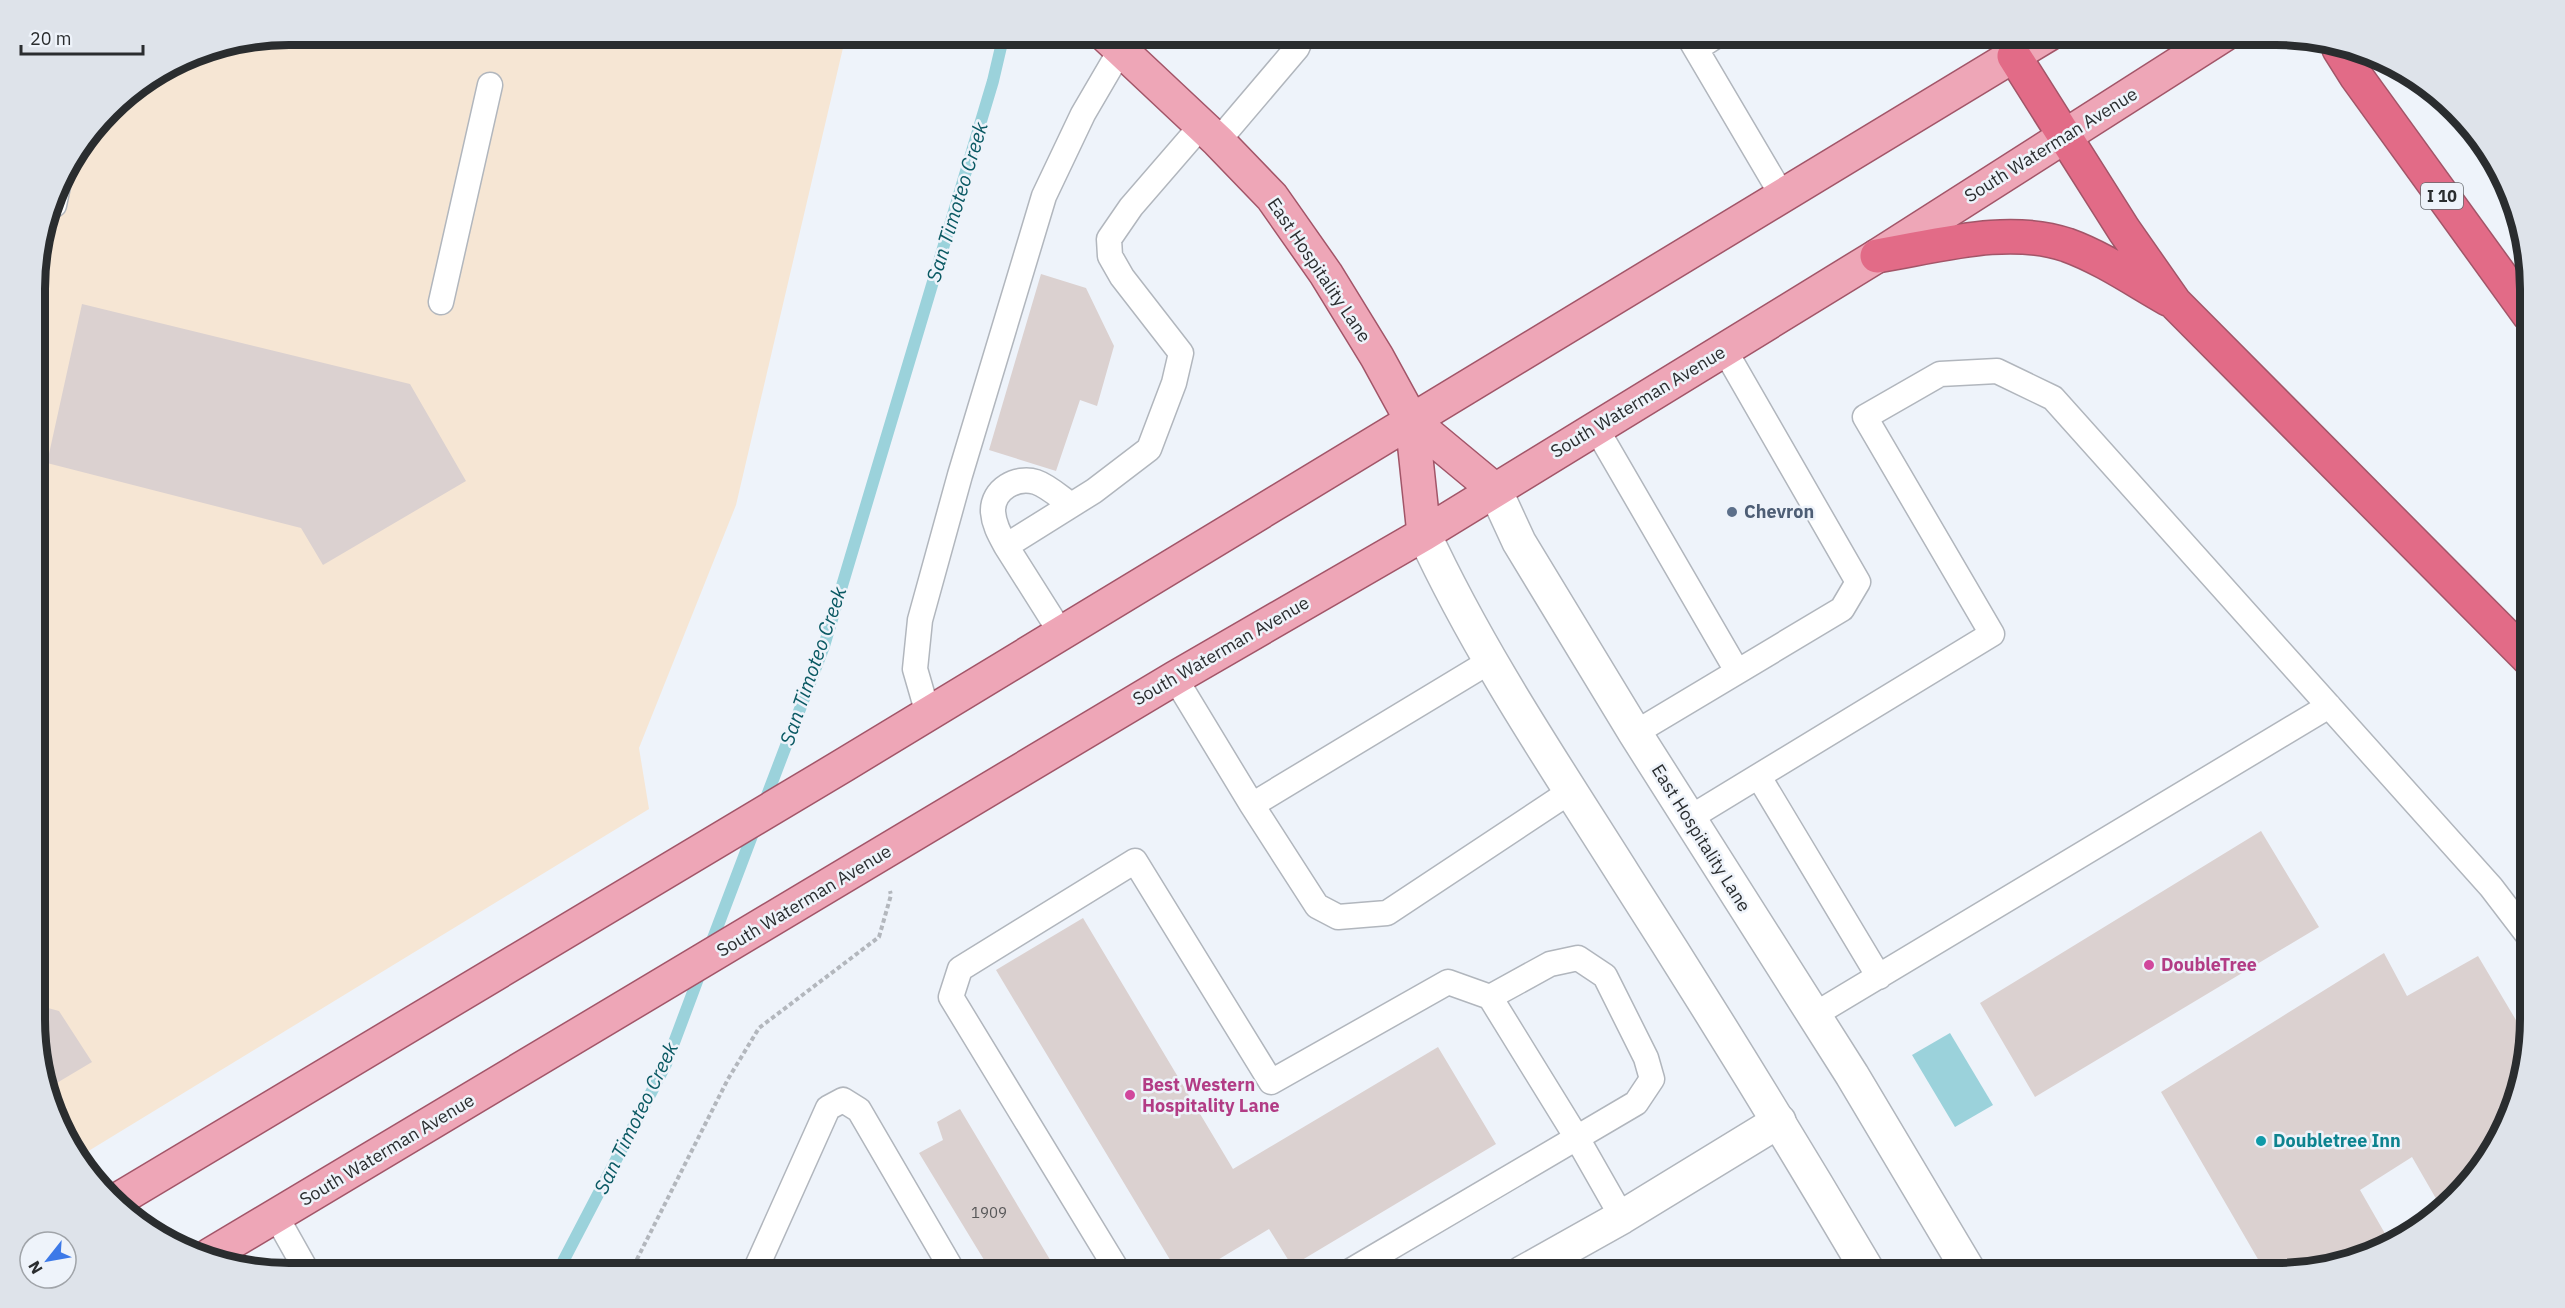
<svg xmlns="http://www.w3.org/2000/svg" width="2565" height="1308" viewBox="0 0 2565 1308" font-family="'IBM Plex Sans',sans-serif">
  <rect width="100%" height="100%" fill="#eef3fa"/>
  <!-- commercial -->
  <path fill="#f6e6d4" d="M 289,35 L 846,35 L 736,505 L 639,748 L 649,809 L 77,1158 L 37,1053 L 35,272 L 61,176 L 121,98 L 192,54 Z"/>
  <!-- water -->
  <path fill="#9bd2db" d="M 1950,1033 L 1993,1105 L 1955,1127 L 1912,1055 Z"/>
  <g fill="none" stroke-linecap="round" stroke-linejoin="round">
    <!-- stream -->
    <path stroke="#9bd2db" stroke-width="12" d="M 763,806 L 824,646 L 993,81 L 1004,34
      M 709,949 L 756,825
      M 557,1273 L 666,1064 L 702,968"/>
  </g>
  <!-- building -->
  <path fill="#dbd1d0" d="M 1041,274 L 1086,288 L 1114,346 L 1097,406 L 1080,400 L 1056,471 L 989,450 Z
    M 82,304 L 410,384 L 466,481 L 323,565 L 301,528 L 47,463 Z
    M 2261,831 L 2319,927 L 2035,1097 L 1980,1003 Z
    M 1083,918 L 1233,1169 L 1438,1047 L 1496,1144 L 1292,1266 L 1269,1229 L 1196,1273 L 1178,1273 L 996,970 Z
    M 2384,953 L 2407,996 L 2478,956 L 2526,1037 L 2504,1132 L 2467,1187 L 2442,1209 L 2412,1157 L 2360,1190 L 2391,1244 L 2358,1260 L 2293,1273 L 2266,1273 L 2161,1092 Z
    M 37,1005 L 59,1011 L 92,1062 L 50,1087 L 37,1053 Z
    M 960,1109 L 1058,1273 L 992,1273 L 919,1153 L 943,1140 L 937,1122 Z"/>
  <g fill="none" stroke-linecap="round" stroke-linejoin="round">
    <!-- lane casing -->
    <g stroke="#b1b6bd" stroke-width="27">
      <path id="lane" d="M 1687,34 L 1783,197
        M 1696,49 L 1719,34
        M 1218,141 L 1297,48 L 1303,34
        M 54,205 L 58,186
        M 441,302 L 490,85
        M 1596,428 L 1737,671
        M 1006,546 C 1000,535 994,525 993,512 C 992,489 1017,476 1036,482 C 1048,486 1061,498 1071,505
        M 1061,633 L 1006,546 L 1094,491 L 1149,449 L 1174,383 L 1181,353 L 1122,277 L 1110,256 L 1109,239 L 1131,207 L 1201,126
        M 1175,678 L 1252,805 L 1492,660
        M 928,714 L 915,669 L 920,620 L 960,475 L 1044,196 L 1083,114 L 1121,49
        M 1635,733 L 1842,609 L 1858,582 L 1724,349
        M 1759,777 L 1879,977
        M 1252,805 L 1317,906 L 1338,917 L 1387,913 L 1571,791
        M 1688,819 L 1992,634 L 1865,417 L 1940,374 L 1997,371 L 2053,398 L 2491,887 L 2530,938
        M 1490,997 L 1577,1138 L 1622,1217
        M 1814,1015 L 2329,706
        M 276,1216 L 308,1273
        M 754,1273 L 828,1108 L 843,1100 L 859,1110 L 954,1273
        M 1119,1273 L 951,997 L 960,969 L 1135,861 L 1271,1082 L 1448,982 L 1490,997 L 1550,964 L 1578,958 L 1605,976 L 1646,1058 L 1652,1079 L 1636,1103 L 1347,1273"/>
    </g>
    <!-- street casing -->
    <g stroke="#b1b6bd" stroke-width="36">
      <path id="street" d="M 1522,1273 L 1622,1217 L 1779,1121"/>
    </g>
    <!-- secondary casing -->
    <g stroke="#b1b6bd" stroke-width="36">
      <path id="secondary" d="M 1495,490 L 1519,542 L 1635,733 L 1852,1075 L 1970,1273
        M 1424,534 C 1479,653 1554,764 1624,875 C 1708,1006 1790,1139 1869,1273"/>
    </g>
    <!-- primary casing -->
    <g stroke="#a25568" stroke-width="36">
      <path id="primary" d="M 1104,34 L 1218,141 L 1272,197 L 1326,274 L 1377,357 L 1412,421 L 1495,490
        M 1412,421 L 1424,534
        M 114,1202 L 844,765 L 2049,34
        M 210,1255 L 1175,678 L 1424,534 L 1877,256 L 2225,34"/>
    </g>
    <!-- highway casing -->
    <g stroke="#a25568" stroke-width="36">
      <path id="highway" d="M 2339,49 L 2356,76 L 2529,315
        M 2014,56 L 2124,230 L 2175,303 L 2529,659
        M 1877,256 C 1938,246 2007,225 2067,245 C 2103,258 2136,281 2168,299"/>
    </g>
    <!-- path -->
    <path stroke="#b3b7bd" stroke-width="4" stroke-dasharray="4.5 3" stroke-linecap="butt" d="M 630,1273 L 728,1079 L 759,1028 L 879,937 L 891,895 L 890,891"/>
    <!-- lane -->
    <use href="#lane" stroke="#fff" stroke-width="24"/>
    <!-- street -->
    <use href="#street" stroke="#fff" stroke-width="33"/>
    <!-- secondary -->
    <use href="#secondary" stroke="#fff" stroke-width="33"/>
    <!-- primary -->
    <use href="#primary" stroke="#eea6b7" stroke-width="33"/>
    <!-- highway -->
    <use href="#highway" stroke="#e26b87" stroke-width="33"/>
  </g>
  <!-- markers -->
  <circle fill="#5c6f8a" stroke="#eef3fa" stroke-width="2" cx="1732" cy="512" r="6"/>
  <g fill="#d1479c" stroke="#eef3fa" stroke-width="2">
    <circle cx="2149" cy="965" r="6"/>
    <circle cx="1130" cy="1095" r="6"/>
  </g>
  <circle fill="#0f9aa8" stroke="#eef3fa" stroke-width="2" cx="2261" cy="1141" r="6"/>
  <g text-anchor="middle" stroke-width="5" stroke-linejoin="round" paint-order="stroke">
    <!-- number labels -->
    <g font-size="15" fill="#565657">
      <text x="989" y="1218">1909</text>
    </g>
    <!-- shield labels -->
    <rect fill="#eef3fa" stroke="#65686c" stroke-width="1.5" x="2421" y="183" width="42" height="26" rx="4.5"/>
    <g font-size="16" font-weight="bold" fill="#2a2d2f">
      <text x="2442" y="202">I 10</text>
    </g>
    <!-- street labels -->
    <g font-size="18" fill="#2a2d2f" stroke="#eef3fa">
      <text transform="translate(2051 145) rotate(-32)" y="6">South Waterman Avenue</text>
      <text transform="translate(1319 270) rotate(56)" y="6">East Hospitality Lane</text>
      <text transform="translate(1638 402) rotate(-31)" y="6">South Waterman Avenue</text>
      <text transform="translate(1221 651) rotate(-30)" y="6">South Waterman Avenue</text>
      <text transform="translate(1701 838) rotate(58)" y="6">East Hospitality Lane</text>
      <text transform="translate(804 901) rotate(-31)" y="6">South Waterman Avenue</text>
      <text transform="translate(387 1150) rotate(-31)" y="6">South Waterman Avenue</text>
    </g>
    <!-- service labels -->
    <g font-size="18" font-weight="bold" fill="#4e5e75" stroke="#eef3fa" text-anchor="start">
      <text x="1744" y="518">Chevron</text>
    </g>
    <!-- hotel labels -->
    <g font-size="18" font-weight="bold" fill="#b23c85" stroke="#eef3fa" text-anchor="start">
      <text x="2161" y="971">DoubleTree</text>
      <text x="1142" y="1091">Best Western<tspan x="1142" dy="21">Hospitality Lane</tspan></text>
    </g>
    <!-- culture labels -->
    <g font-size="18" font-weight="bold" fill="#0d838f" stroke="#eef3fa" text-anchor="start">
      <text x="2273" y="1147">Doubletree Inn</text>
    </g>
    <!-- water labels -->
    <g font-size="20" font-style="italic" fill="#0a5963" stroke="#eef3fa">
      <text transform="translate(957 202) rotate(-73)" y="7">San Timoteo Creek</text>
      <text transform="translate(813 666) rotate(-71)" y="7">San Timoteo Creek</text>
      <text transform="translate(636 1118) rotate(-64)" y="7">San Timoteo Creek</text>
    </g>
  </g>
  <!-- crop -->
  <path d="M0 0H2565V1308H0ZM289 45H2276A244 244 0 0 1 2520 289V1019A244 244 0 0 1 2276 1263H289A244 244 0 0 1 45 1019V289A244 244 0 0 1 289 45Z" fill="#dee3ea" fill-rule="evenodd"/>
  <path fill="none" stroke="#2a2d2f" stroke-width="8" d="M289 45H2276A244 244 0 0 1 2520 289V1019A244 244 0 0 1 2276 1263H289A244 244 0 0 1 45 1019V289A244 244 0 0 1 289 45Z"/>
  <!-- north arrow -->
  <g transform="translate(48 1260) rotate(239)"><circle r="28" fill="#eef3fa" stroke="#a0a4a9" stroke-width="1.5"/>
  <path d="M0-4.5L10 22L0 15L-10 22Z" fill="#3c79e8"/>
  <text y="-9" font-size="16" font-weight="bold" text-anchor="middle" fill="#2a2d2f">N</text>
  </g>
  <!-- scale -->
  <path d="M21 45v9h122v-9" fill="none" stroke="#2a2d2f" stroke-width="3"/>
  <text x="30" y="45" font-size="18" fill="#2a2d2f" stroke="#eef3fa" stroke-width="4.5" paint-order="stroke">20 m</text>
</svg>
